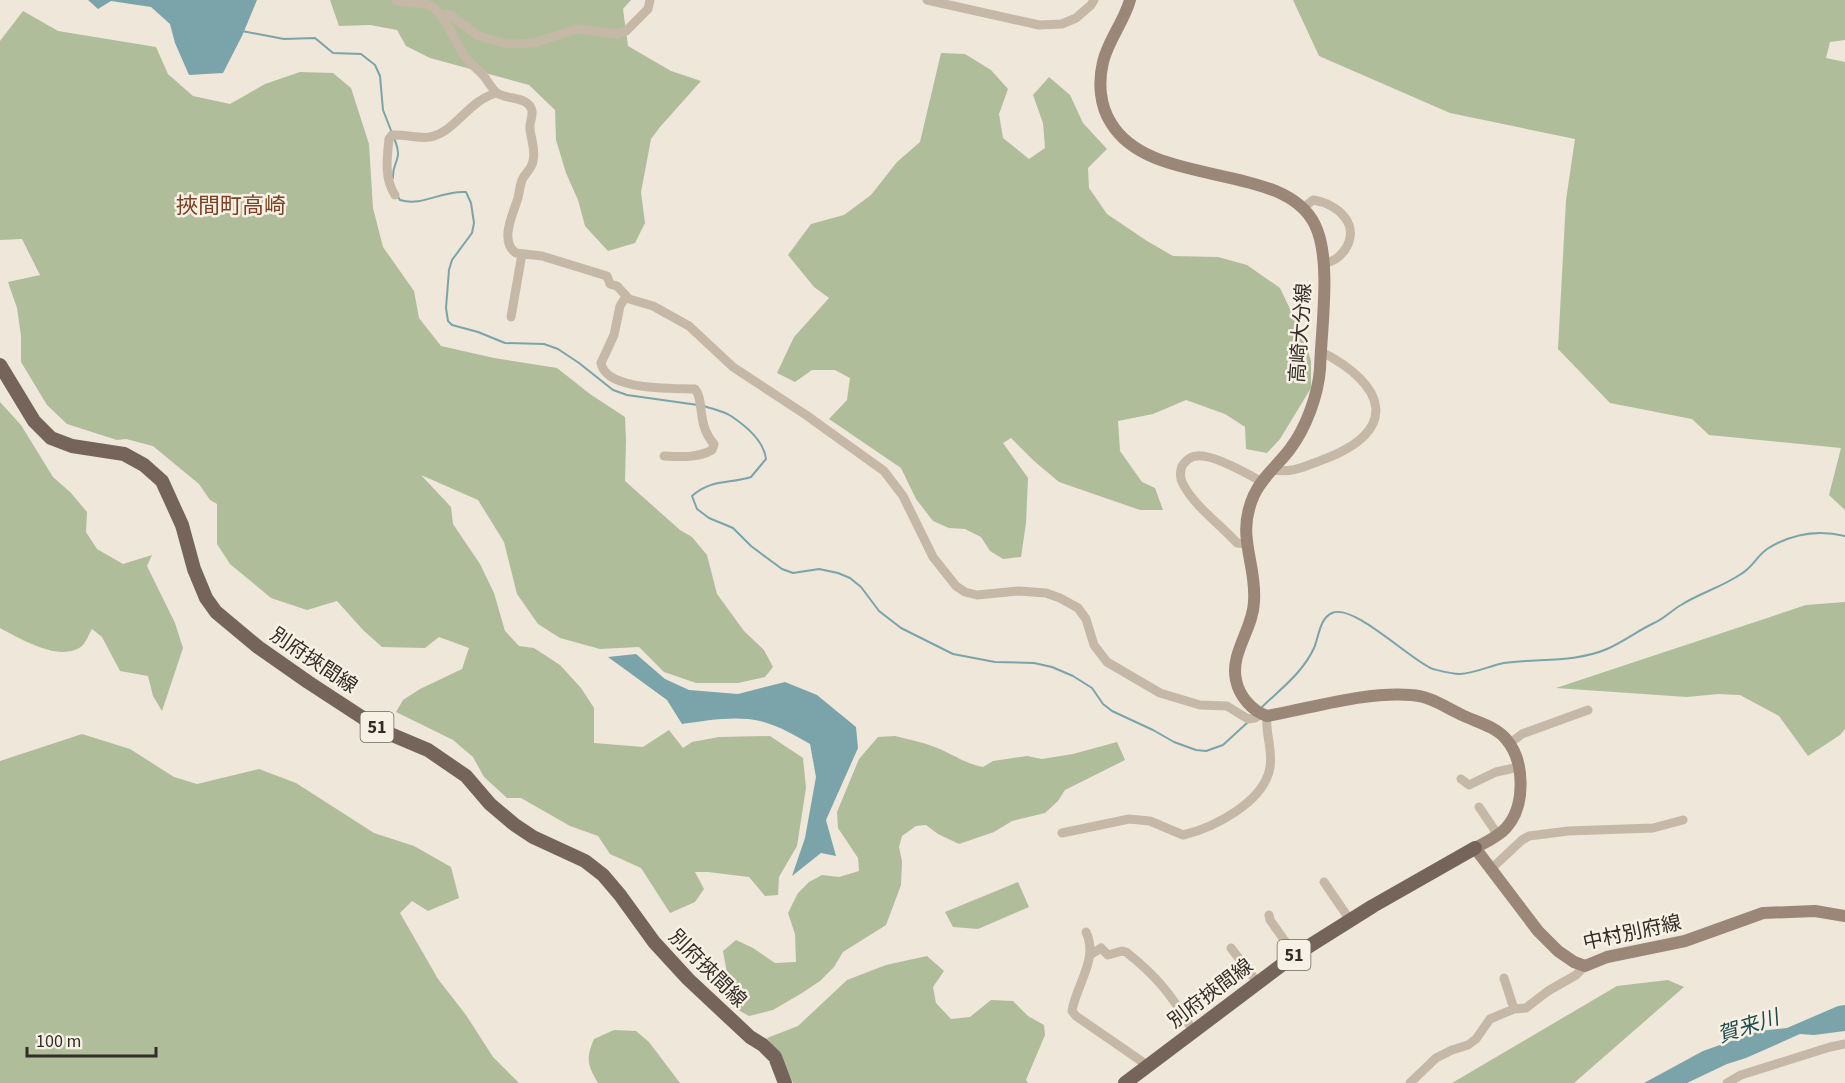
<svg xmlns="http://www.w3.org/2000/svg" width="1845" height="1083" viewBox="0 0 1845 1083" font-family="'Source Sans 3','Noto Sans JP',sans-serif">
  <rect width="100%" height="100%" fill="#efe7d9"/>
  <!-- green -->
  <path fill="#afbd9b" d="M 330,0 L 631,0 L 623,9 L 628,46 L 671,71 L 701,81 L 660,127 L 651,139 L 641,192 L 645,223 L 635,243 L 608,251 L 585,226 L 578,200 L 566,173 L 556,140 L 555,110 L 529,85 L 430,58 L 406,46 L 397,30 L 370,25 L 339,26 Z
    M 1293,0 L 1845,0 L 1845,40 L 1830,42 L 1826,58 L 1845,62 L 1845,510 L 1829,495 L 1841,448 L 1709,435 L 1692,419 L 1610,403 L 1558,349 L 1566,200 L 1575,139 L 1450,113 L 1319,56 Z
    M 23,11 L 58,31 L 156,47 L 168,74 L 193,96 L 230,104 L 265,84 L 300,72 L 333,73 L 351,88 L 369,144 L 373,208 L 383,247 L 414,291 L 419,318 L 441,346 L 494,358 L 557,368 L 590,394 L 625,417 L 626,440 L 625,481 L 680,530 L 692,537 L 707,555 L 717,594 L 744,631 L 764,650 L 773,667 L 765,677 L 738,683 L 696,683 L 664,672 L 639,647 L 600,649 L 560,638 L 538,624 L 517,594 L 504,542 L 478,500 L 421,475 L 451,507 L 453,524 L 480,564 L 494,593 L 505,631 L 519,646 L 534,648 L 560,665 L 581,688 L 594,708 L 594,743 L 643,747 L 669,730 L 683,748 L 692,742 L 719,737 L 770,736 L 803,758 L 806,788 L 797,846 L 779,877 L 778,895 L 765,896 L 749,877 L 708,872 L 695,872 L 704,889 L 695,902 L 670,913 L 641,868 L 610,854 L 598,836 L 570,826 L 521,798 L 507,798 L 484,777 L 473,757 L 453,740 L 396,712 L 403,700 L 420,689 L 462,669 L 469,648 L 439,637 L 425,648 L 382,647 L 363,630 L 337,601 L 307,610 L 271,598 L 253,583 L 230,564 L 217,544 L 217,504 L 210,500 L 199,484 L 153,446 L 126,439 L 117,440 L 67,424 L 47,405 L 21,362 L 21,336 L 17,308 L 8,282 L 40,275 L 22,239 L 0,240 L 0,41 Z
    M 941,53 L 965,54 L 991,70 L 1008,89 L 999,114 L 1003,138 L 1029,159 L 1045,148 L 1043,123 L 1033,95 L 1049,77 L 1070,95 L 1083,123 L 1107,149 L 1088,168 L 1089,188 L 1107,214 L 1147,241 L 1173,256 L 1218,257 L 1247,265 L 1280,288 L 1303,336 L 1311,361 L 1311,388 L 1280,439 L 1267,453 L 1246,449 L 1245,427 L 1225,414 L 1186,400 L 1153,414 L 1118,421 L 1120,451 L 1142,482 L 1155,488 L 1163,510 L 1140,510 L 1059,482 L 1034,461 L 1011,438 L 1003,443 L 1028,478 L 1026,523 L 1021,557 L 1003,559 L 990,551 L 981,537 L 965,529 L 949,528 L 933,521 L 916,499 L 901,468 L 829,419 L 847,400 L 850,378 L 835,370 L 812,370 L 795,382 L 777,373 L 794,337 L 829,298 L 814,287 L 788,255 L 811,224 L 844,215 L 871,195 L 897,162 L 920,142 Z
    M 0,402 L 21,425 L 53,477 L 71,493 L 87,512 L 86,532 L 97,549 L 123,564 L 152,555 L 147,566 L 175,623 L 183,648 L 162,711 L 153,696 L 148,676 L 120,671 L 102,637 L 92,629 C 89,634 86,642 82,646 C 60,663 21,639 0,628 Z
    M 1845,602 L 1845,729 L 1840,735 L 1808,756 L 1779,716 L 1740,695 L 1718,694 L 1687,697 L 1556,688 L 1806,605 Z
    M 82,734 L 130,749 L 174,777 L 197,784 L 259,769 L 296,783 L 374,833 L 414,846 L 451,867 L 459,898 L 428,911 L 412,901 L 400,913 L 438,979 L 466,1015 L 493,1057 L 519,1083 L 0,1083 L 0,761 Z
    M 895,736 C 911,740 927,743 942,750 C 957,757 967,764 983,767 L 993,761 L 1027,756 L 1042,759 L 1073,754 L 1117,742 L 1125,760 L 1065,790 L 1058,801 L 1045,813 L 1012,821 L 994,832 L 959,844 L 938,834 L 926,825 L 916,826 L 902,836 L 899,847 L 902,861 L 901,885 L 886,925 L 843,952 L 834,967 L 820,981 L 802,993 L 773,1010 L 749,1016 L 733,1007 L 723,951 L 736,940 L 753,948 L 775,963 L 796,962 L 795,934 L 788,913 L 798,893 L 809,882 L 822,875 L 839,877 L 859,871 L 858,858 L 838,828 L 837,812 L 859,759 L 878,737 Z
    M 1018,882 L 1029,907 L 978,929 L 953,927 L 945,912 Z
    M 927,956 L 944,971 L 933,987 L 936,1003 L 951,1019 L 970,1017 L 991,1000 L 1013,1001 L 1028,1016 L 1044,1025 L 1045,1035 L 1026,1080 L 1028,1083 L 793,1083 L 781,1056 L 767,1038 L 798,1026 L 847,980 L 886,965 Z
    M 1668,980 L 1684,987 L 1574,1083 L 1452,1083 L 1617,986 Z
    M 614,1030 L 636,1031 L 649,1042 L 680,1083 L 598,1083 C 587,1065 586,1058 594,1039 Z"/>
  <!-- water -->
  <path fill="#7aa4aa" d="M 88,0 L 257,0 L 242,36 L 223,73 L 189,75 L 175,43 L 170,24 L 151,7 L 111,1 L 98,9 Z
    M 636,654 L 665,679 L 689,690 L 738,694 L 785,682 L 817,695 L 856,727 L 858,748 L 826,820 L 836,856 L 821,853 L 792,876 L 805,838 L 816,777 L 810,744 C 791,733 770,721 748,719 C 726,717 703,721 682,724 L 667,700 L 608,657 Z
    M 1845,1005 L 1845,1031 L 1814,1035 L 1800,1034 L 1746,1058 L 1727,1064 L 1687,1083 L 1644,1083 L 1703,1051 L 1759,1031 L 1787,1028 L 1838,1006 Z"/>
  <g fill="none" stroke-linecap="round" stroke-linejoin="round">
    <!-- stream -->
    <path stroke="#7aa4aa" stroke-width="2" d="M 242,31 L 284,39 L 315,38 L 333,53 L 361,54 L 375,65 L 380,76 L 383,110 L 392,133
      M 393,178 C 392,160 404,162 394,138
      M 397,195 L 400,200 C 423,207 442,190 466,192 L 471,203 L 474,223 L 472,233 L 452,260 L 449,270 L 446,308 L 448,321 L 452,325 L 478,332 L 505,343 L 544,344 L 558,349 L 579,363 L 613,390 L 627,395 L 698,405
      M 704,406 C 712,409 724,411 731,416 C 746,426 764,441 766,459 L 751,477 C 729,484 711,479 692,496 L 697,509 L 709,518 L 733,528 L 751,546 L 782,569 L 793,573 L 819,569 L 838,573 L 850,578 L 861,587 L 879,611 L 901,628 L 953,654 L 995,662 L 1034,663 L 1052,667 L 1073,676 L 1092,688 L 1103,704 L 1112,711 L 1153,730 L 1174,742 L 1196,750 L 1206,751 L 1223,745 L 1248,722
      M 1260,709 C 1279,690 1302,674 1314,648 C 1319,637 1319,619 1332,613 C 1354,603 1411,661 1433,669 C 1441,671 1452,674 1460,674 C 1476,673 1489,666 1504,663 C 1538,658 1574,663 1607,649 C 1623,642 1639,630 1654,623 C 1664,619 1672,610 1681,605 C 1700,593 1722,587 1741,574 C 1752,568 1757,556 1767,549 C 1791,534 1817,529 1845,536"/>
    <!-- minor -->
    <path stroke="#c6b8a6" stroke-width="9" d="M 396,0 C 407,6 420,0 431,6 C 448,18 452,38 464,55 C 468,63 477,68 483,75 C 488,81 491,88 497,93 C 507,100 529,96 532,111 C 533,117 529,123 530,129 C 531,140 536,150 533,161 C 532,169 525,173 522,180 C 520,186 519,193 518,198 C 513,214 499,241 516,253 L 542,256 L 607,276 L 610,284 L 617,286 L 629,299 L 653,306 L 689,326 L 733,367 L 806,415 L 884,471 L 903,496 L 933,557 L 956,586 L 965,592 L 977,595 L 1019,591 L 1046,593 L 1060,598 L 1078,608 L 1086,619 L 1094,645 L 1107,662 L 1160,693 L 1200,705 L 1227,706 L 1248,719 L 1255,718 L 1261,714
      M 927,0 L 1039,25 L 1062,24 L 1076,18 L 1091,5 L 1094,0
      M 440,15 L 449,14 L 478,36 L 508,44 L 534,43 L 577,29 L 617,34 L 626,31 L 648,9 L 650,0
      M 395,195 C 384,178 387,158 389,139 L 392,135 C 405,134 419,139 430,137 C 456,132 468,100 497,93
      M 1303,208 L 1313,200 C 1339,204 1362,226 1344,251 C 1339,258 1333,262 1324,263
      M 626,296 L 620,306 L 614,335 L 601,363 C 606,391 672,388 695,389 C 705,401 696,424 714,444 L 712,450 C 698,458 681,457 664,456
      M 511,317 L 522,254
      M 1273,470 C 1293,473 1303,467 1322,460 C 1401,431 1387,385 1320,351
      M 1246,544 L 1237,543 C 1220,524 1195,507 1183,484 C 1180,479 1180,472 1182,466 C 1185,461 1191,456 1197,456 C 1212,454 1248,474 1262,482
      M 1509,744 L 1522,734 L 1588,710
      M 1461,779 L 1469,785 L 1496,772 L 1519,767
      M 1479,807 L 1498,835
      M 1062,833 L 1129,819 L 1150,821 L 1183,835 C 1213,828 1265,802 1270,767 C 1273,750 1265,733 1267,716
      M 1491,869 L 1522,840 L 1529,836 L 1568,831 L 1653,828 L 1683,820
      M 1324,882 L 1350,920
      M 1269,915 L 1270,920 L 1295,955
      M 1086,932 C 1099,959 1076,985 1072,1011 L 1076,1016 L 1147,1065
      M 1231,948 L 1257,982
      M 1090,955 L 1101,948 L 1108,955 L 1122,951 L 1126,952 C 1157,976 1173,997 1193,1031
      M 1504,978 L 1514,1009
      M 1410,1083 L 1436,1058 L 1452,1050 L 1468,1045 L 1476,1039 L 1490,1019 L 1514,1009 L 1526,1008 L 1548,991 L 1576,975 L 1585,966
      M 1727,1083 L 1741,1075 L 1830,1047 L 1845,1044"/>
    <!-- secondary -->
    <path stroke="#9a8778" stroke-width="12" d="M 1130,0 C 1124,22 1108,40 1103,62 C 1098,83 1100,106 1111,123 C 1151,190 1284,160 1315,225 C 1332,259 1321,330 1320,369 C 1318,395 1306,428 1290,449 C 1279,464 1262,477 1254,495 C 1235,537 1257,562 1254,602 C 1253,629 1230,653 1236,680 C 1239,696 1252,711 1267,716 C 1312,708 1367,691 1411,695 C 1430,696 1445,707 1462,715 C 1476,722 1495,726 1506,739 C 1525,761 1526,806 1506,828 C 1498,837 1486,842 1475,848 L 1538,931 L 1558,951 L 1574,962 L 1585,966 L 1607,957 L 1685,941 L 1763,913 L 1815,911 L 1845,916"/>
    <!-- primary -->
    <path stroke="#746459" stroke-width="14" d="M 0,365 L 34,421 L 51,438 L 72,446 L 124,454 L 144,465 L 162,481 L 182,525 L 194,569 L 206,598 L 216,612 L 258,647 L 308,682 L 383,731 L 428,750 L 466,776 L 490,804 L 515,825 L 533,837 L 585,861 L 603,875 L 620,895 L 654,942 L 688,979 L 750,1037 L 763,1045 L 775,1057 L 785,1083
      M 1125,1083 L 1295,955 L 1373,906 L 1475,848"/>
  </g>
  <g text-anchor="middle" stroke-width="5" stroke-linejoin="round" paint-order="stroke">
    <!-- shield labels -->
    <g fill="#f7f1e5" stroke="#6e6760" stroke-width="1.5">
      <rect x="360.5" y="712" width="33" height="30" rx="4.5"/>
      <rect x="1277.5" y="940" width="33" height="30" rx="4.5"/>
    </g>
    <g font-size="18" font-weight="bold" fill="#332c27">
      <text x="377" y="733">51</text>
      <text x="1294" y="961">51</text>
    </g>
    <!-- street labels -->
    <g font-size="20" fill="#332c27" stroke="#f7f1e5">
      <text transform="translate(1300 333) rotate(-86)" y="7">高崎大分線</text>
      <text transform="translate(314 660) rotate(34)" y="7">別府挾間線</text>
      <text transform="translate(1632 932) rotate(-12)" y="7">中村別府線</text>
      <text transform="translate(708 968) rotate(45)" y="7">別府挾間線</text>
      <text transform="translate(1210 993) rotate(-37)" y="7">別府挾間線</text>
    </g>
    <!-- water labels -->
    <g font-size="21" font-style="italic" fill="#1f4a51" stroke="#f7f1e5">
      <text transform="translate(1748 1026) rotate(-18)" y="7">賀来川</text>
    </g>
    <!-- quarter labels -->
    <g font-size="22" fill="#7c4125" stroke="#f7f1e5">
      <text x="231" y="213">挾間町高崎</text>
    </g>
  </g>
  <!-- scale -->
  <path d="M27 1047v9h129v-9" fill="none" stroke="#332c27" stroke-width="3"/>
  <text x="36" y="1047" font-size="18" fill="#332c27" stroke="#f7f1e5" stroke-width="4.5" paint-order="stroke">100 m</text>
</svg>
